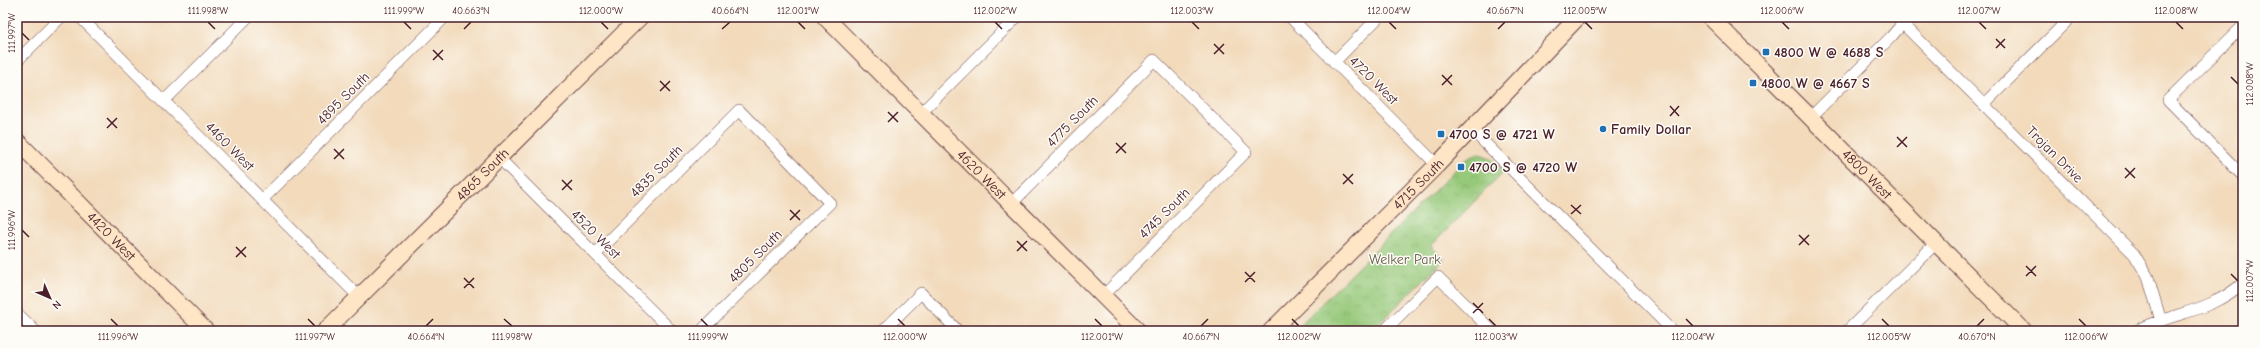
<svg xmlns="http://www.w3.org/2000/svg" width="2260" height="348" viewBox="0 0 2260 348" font-family="'Comic Neue',sans-serif">
  <defs>
    <pattern id="park-crowns" width="20" height="18" patternUnits="userSpaceOnUse"><rect width="20" height="18" fill="#97c97a"/><path d="M2 6a3 3 0 1 1 6 0M12 15a3 3 0 1 1 6 0" fill="none" stroke="#84ac6a"/></pattern>
  </defs>
  <rect width="100%" height="100%" fill="#fdfcf7"/>
  <filter id="ink" filterUnits="userSpaceOnUse"><feTurbulence type="fractalNoise" baseFrequency=".025" numOctaves="2"/><feDisplacementMap in="SourceGraphic" scale="8" xChannelSelector="R" yChannelSelector="G"/><feConvolveMatrix kernelMatrix="1 2 1 2 8 2 1 2 1" color-interpolation-filters="sRGB"/></filter>
  <filter id="wash" filterUnits="userSpaceOnUse"><feTurbulence type="fractalNoise" baseFrequency=".012" numOctaves="4" result="noise"/><feDisplacementMap in="SourceGraphic" scale="16" xChannelSelector="R" yChannelSelector="G"/><feGaussianBlur stdDeviation="0.9" result="paint"/><feColorMatrix in="noise" values="0 0 0 0 0 0 0 0 0 0 0 0 0 0 0 0 0 1.4 0 .05"/><feComposite in="paint" operator="in"/></filter>
  <g filter="url(#wash)">
    <rect width="100%" height="100%" fill="#f2dabb"/>
    <!-- park -->
    <path fill="url(#park-crowns)" stroke="#707452" d="M 1477,153 L 1491,158 L 1504,171 L 1431,246 L 1444,260 L 1371,331 L 1294,331 L 1466,159 Z"/>
  </g>
  <g filter="url(#ink)">
    <g fill="none" stroke-linecap="round" stroke-linejoin="round">
      <!-- street casing -->
      <g stroke="#633b41" stroke-width="12">
        <path id="street" d="M 80,17 L 359,297
          M 1290,17 L 1437,165
          M 1903,24 L 2134,254 L 2148,277 L 2161,321
          M 2243,26 L 2168,100 L 2243,176
          M 17,61 L 61,17
          M 1334,62 L 1379,17
          M 164,101 L 248,17
          M 1984,104 L 2071,17
          M 921,113 L 1017,17
          M 1811,117 L 1891,37 L 1908,17
          M 1471,129 L 1673,331
          M 498,157 L 672,331
          M 262,200 L 445,17
          M 1011,204 L 1154,60 L 1246,152 L 1103,296
          M 595,254 L 739,110 L 830,203 L 701,331
          M 17,313 L 35,331
          M 883,331 L 921,293 L 958,331
          M 1384,331 L 1438,277 L 1492,331
          M 1847,331 L 1936,243
          M 2136,331 C 2173,312 2209,313 2243,283"/>
      </g>
      <!-- secondary casing -->
      <g stroke="#633b41" stroke-width="18">
        <g id="secondary">
          <path id="s1" d="M 825,17 L 1138,331"/>
          <path id="s2" d="M 1710,17 L 2024,331"/>
          <path id="s3" d="M 17,141 L 206,331"/>
          <path id="s4" d="M 325,331 L 640,17"/>
          <path id="s5" d="M 1271,331 L 1437,165 L 1578,17"/>
        </g>
      </g>
      <!-- street -->
      <use href="#street" stroke="#fff" stroke-width="11"/>
      <!-- secondary -->
      <use href="#secondary" stroke="#fee5c5" stroke-width="16"/>
    </g>
  </g>
  <!-- ticks -->
  <path fill="none" stroke="#4a1f2b" stroke-width="1.5" d="M 208,22 L 215,29M 404,22 L 411,29M 601,22 L 608,29M 798,22 L 805,29M 995,22 L 1002,29M 1192,22 L 1199,29M 1389,22 L 1396,29M 1585,22 L 1592,29M 1782,22 L 1789,29M 1979,22 L 1986,29M 2176,22 L 2183,29M 464,29 L 471,22M 722,29 L 730,22M 1498,29 L 1505,22M 22,33 L 29,40M 1996,39 L 2005,48M 1214,44 L 1224,54M 1996,48 L 2005,39M 433,50 L 443,60M 1214,54 L 1224,44M 433,60 L 443,50M 1442,75 L 1452,85M 2231,77 L 2238,84M 660,81 L 670,91M 1442,85 L 1452,75M 660,91 L 670,81M 1670,106 L 1679,116M 888,112 L 898,122M 1670,116 L 1679,106M 107,118 L 117,128M 888,122 L 898,112M 107,128 L 117,118M 1897,137 L 1907,147M 1116,143 L 1126,153M 1897,147 L 1907,137M 334,149 L 344,159M 1116,153 L 1126,143M 334,159 L 344,149M 2125,168 L 2135,178M 1343,174 L 1353,184M 2125,178 L 2135,168M 562,180 L 572,190M 1343,184 L 1353,174M 562,190 L 572,180M 1571,205 L 1581,214M 790,210 L 800,220M 1571,214 L 1581,205M 790,220 L 800,210M 22,230 L 29,237M 1799,235 L 1809,245M 1017,241 L 1027,251M 1799,245 L 1809,235M 236,247 L 246,257M 1017,251 L 1027,241M 236,257 L 246,247M 2026,266 L 2036,276M 1245,272 L 1255,282M 2231,274 L 2238,281M 2026,276 L 2036,266M 464,278 L 474,288M 1245,282 L 1255,272M 464,288 L 474,278M 1473,303 L 1483,313M 1473,313 L 1483,303M 111,319 L 118,326M 308,319 L 315,326M 504,319 L 512,326M 701,319 L 708,326M 898,319 L 905,326M 1095,319 L 1102,326M 1292,319 L 1299,326M 1489,319 L 1496,326M 1686,319 L 1693,326M 1882,319 L 1889,326M 2079,319 L 2086,326M 426,326 L 433,319M 1201,326 L 1208,319M 1977,326 L 1984,319"/>
  <!-- markers -->
  <g fill="#1f6fb2" stroke="#fdfcf7" stroke-width="1.5">
    <rect x="1762" y="48" width="8" height="8" rx="2"/>
    <rect x="1749" y="79" width="8" height="8" rx="2"/>
    <circle cx="1603" cy="129" r="4"/>
    <rect x="1437" y="130" width="8" height="8" rx="2"/>
    <rect x="1457" y="163" width="8" height="8" rx="2"/>
  </g>
  <g text-anchor="middle" stroke-width="3" stroke-linejoin="round" paint-order="stroke">
    <!-- poi labels -->
    <g font-size="14" font-weight="bold" fill="#4a1f2b" stroke="#fdfcf7" text-anchor="start">
      <text x="1774" y="57">4800 W @ 4688 S</text>
      <text x="1761" y="88">4800 W @ 4667 S</text>
      <text x="1611" y="134">Family Dollar</text>
      <text x="1449" y="139">4700 S @ 4721 W</text>
      <text x="1469" y="172">4700 S @ 4720 W</text>
    </g>
    <!-- street labels -->
    <g font-size="14" fill="#4a1f2b" stroke="#fdfcf7">
      <text transform="translate(1374 80) rotate(45)" y="5">4720 West</text>
      <text transform="translate(343 98) rotate(-45)" y="5">4895 South</text>
      <text transform="translate(1072 121) rotate(-45)" y="5">4775 South</text>
      <text transform="translate(230 146) rotate(45)" y="5">4460 West</text>
      <text transform="translate(2055 154) rotate(45)" y="5">Trojan Drive</text>
      <text transform="translate(656 171) rotate(-45)" y="5">4835 South</text>
      <text dy="5" stroke="none"><textPath href="#s4" startOffset="222">4865 South</textPath></text>
      <text dy="5" stroke="none"><textPath href="#s1" startOffset="222">4620 West</textPath></text>
      <text dy="5" stroke="none"><textPath href="#s2" startOffset="222">4800 West</textPath></text>
      <text dy="5" stroke="none"><textPath href="#s5" startOffset="208">4715 South</textPath></text>
      <text transform="translate(1164 213) rotate(-45)" y="5">4745 South</text>
      <text transform="translate(596 234) rotate(45)" y="5">4520 West</text>
      <text dy="5" stroke="none"><textPath href="#s3" startOffset="134">4420 West</textPath></text>
      <text transform="translate(755 256) rotate(-45)" y="5">4805 South</text>
    </g>
    <!-- park labels -->
    <g font-size="14" fill="#655a47" stroke="#fdfcf7">
      <text x="1405" y="264">Welker Park</text>
    </g>
  </g>
  <!-- margin -->
  <rect width="2260" height="348" fill="none" stroke="#fdfcf7" stroke-width="44"/>
  <!-- north arrow -->
  <g transform="translate(50 298) rotate(135)" stroke="#fdfcf7" stroke-width="3" paint-order="stroke">
  <path d="M0-3L7 15L0 10L-7 15Z" fill="#4a1f2b"/>
  <text y="-6" font-size="11" font-weight="bold" text-anchor="middle" fill="#4a1f2b">N</text>
  </g>
  <rect x="22" y="22" width="2216" height="304" fill="none" stroke="#4a1f2b" stroke-width="1.5"/>
  <g font-size="10" text-anchor="middle" fill="#4a1f2b">
    <text x="208" y="14">111.998°W</text>
    <text x="404" y="14">111.999°W</text>
    <text x="471" y="14">40.663°N</text>
    <text x="601" y="14">112.000°W</text>
    <text x="730" y="14">40.664°N</text>
    <text x="798" y="14">112.001°W</text>
    <text x="995" y="14">112.002°W</text>
    <text x="1192" y="14">112.003°W</text>
    <text x="1389" y="14">112.004°W</text>
    <text x="1505" y="14">40.667°N</text>
    <text x="1585" y="14">112.005°W</text>
    <text x="1782" y="14">112.006°W</text>
    <text x="1979" y="14">112.007°W</text>
    <text x="2176" y="14">112.008°W</text>
    <text transform="translate(11 33) rotate(-90)" y="4">111.997°W</text>
    <text transform="translate(2249 84) rotate(-90)" y="4">112.008°W</text>
    <text transform="translate(11 230) rotate(-90)" y="4">111.996°W</text>
    <text transform="translate(2249 281) rotate(-90)" y="4">112.007°W</text>
    <text x="118" y="340">111.996°W</text>
    <text x="315" y="340">111.997°W</text>
    <text x="426" y="340">40.664°N</text>
    <text x="512" y="340">111.998°W</text>
    <text x="708" y="340">111.999°W</text>
    <text x="905" y="340">112.000°W</text>
    <text x="1102" y="340">112.001°W</text>
    <text x="1201" y="340">40.667°N</text>
    <text x="1299" y="340">112.002°W</text>
    <text x="1496" y="340">112.003°W</text>
    <text x="1693" y="340">112.004°W</text>
    <text x="1889" y="340">112.005°W</text>
    <text x="1977" y="340">40.670°N</text>
    <text x="2086" y="340">112.006°W</text>
  </g>
</svg>
